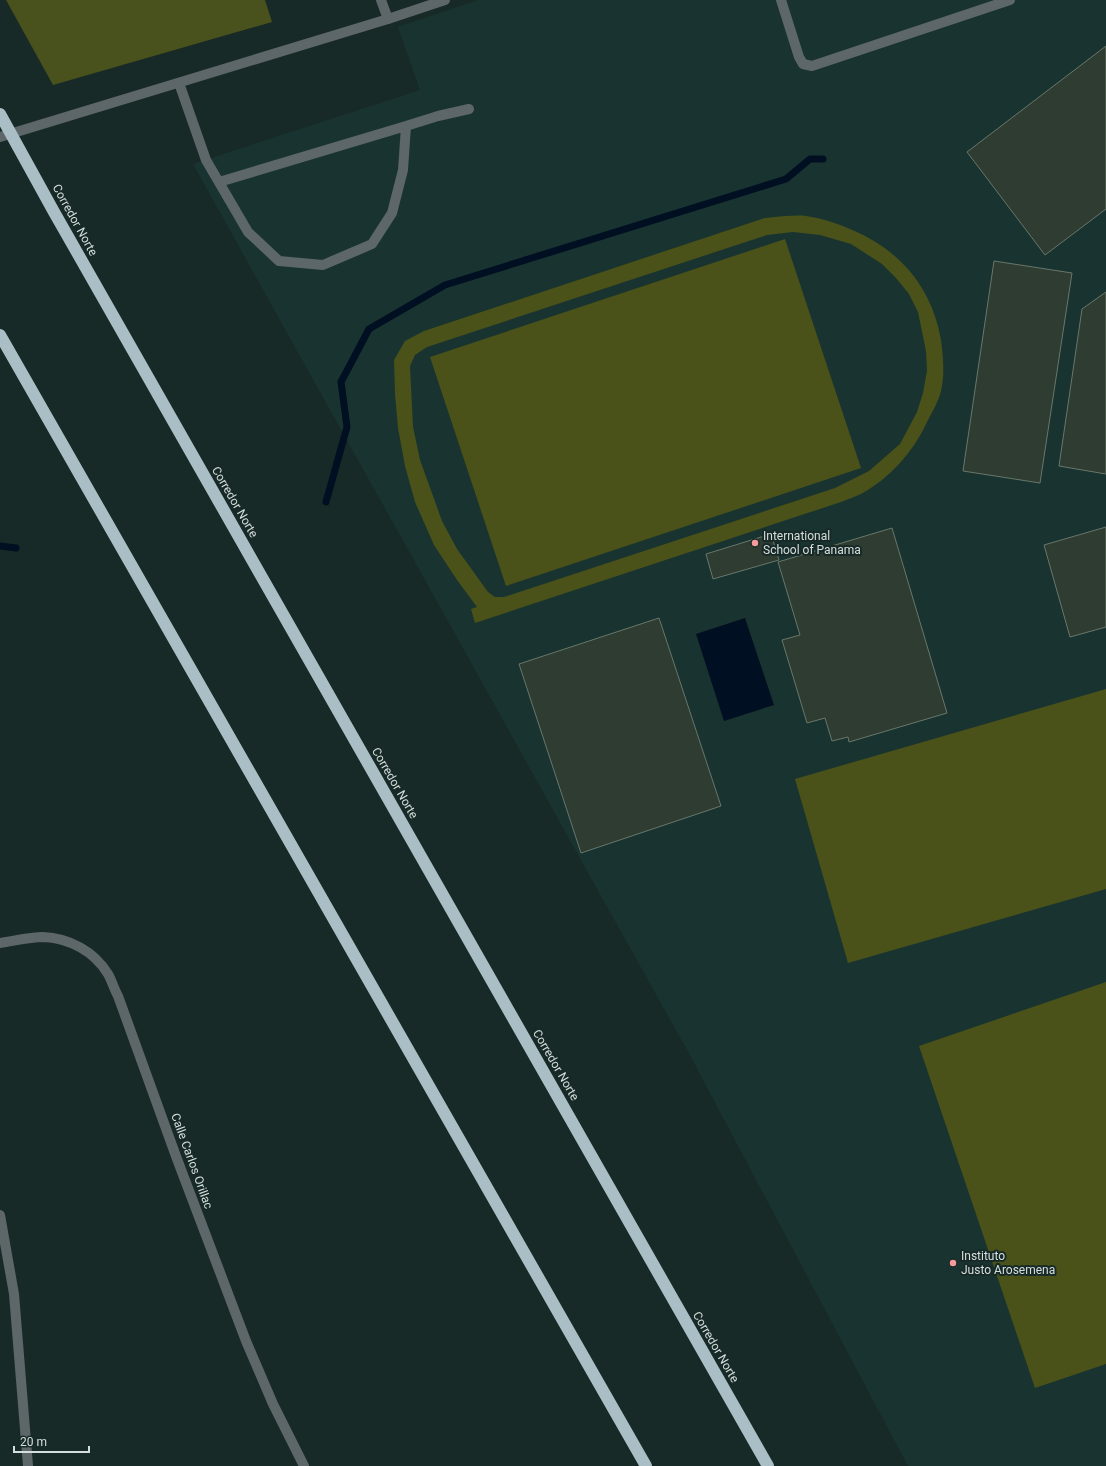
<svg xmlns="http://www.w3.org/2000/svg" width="1106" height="1466" viewBox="0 0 1106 1466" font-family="Roboto,sans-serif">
  <rect width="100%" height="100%" fill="#182a27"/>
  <!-- built -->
  <path fill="#193430" d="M 479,0 L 1106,0 L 1106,1466 L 908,1466 L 692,1059 L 193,164 L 420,90 L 398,27 Z"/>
  <!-- green -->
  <path fill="#4a5219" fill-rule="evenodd" d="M 785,216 C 792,216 799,215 806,216 C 821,218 836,223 850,229 C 899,249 932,287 941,340 C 943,356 945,375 941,391 C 938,403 931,414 926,424 C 913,452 889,479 861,494 C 855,497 848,499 841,502 L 475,623 L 471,609 L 477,607 L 457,580 L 434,545 L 415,502 L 405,466 L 398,428 L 395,394 L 394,360 L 405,341 L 424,331 L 765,218 ZM 793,232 L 820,235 L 851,244 L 882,264 L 896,278 L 909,294 L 918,312 L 926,351 L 927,371 L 923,393 L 917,412 L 900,444 L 869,471 L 835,488 L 504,597 L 495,597 L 488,592 L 457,549 L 442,521 L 420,460 L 413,427 L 410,366 L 415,355 L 427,347 L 767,235 Z
    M 785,239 L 861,468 L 506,586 L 430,357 Z
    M 1106,689 L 1106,889 L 848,963 L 795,779 Z
    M 1106,982 L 1106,1364 L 1035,1388 L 919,1046 Z"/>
  <!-- forest -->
  <path fill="#49511c" d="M 6,0 L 265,0 L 272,22 L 53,85 Z"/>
  <!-- water -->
  <path fill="#000f22" d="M 745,618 L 774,705 L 724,721 L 696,634 Z"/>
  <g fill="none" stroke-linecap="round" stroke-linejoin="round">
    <!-- stream -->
    <path stroke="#000f22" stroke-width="7" d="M 326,502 L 347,427 L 341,382 L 369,329 L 445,285 L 786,179 L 810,159 L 823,159
      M 0,546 L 16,548"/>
  </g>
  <!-- building -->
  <path fill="#2f3c31" stroke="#69776b" d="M 1106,46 L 1106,209 L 1045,255 L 967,152 Z
    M 994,261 L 1072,273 L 1040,483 L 963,471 Z
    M 1106,292 L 1106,474 L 1059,466 L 1082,309 Z
    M 1106,527 L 1106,627 L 1070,637 L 1044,545 Z
    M 892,528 L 947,713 L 849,742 L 848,737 L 832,741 L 825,718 L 807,723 L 782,640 L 800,635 L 778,562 Z
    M 771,534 L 779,560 L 713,579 L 706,554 Z
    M 659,618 L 721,806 L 581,853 L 519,664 Z"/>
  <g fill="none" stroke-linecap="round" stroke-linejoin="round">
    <!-- service -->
    <path stroke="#5d6668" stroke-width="10" d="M 781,0 L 799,57 L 803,64 L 812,66 L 1010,0
      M 179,83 L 206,160 L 248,232 L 279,261 L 323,265 L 372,244 L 392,213 L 403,170 L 406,126 L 438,116 L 469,109
      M 219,182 L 406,126"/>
    <!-- minor -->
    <path stroke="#5d6668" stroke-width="10" d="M 381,0 L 388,19
      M 0,943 C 14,941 29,937 43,937 C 69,938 94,951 108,974 C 112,981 114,989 118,996 L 177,1159 L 246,1341 L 273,1404 L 304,1466
      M 0,1215 L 14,1294 L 28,1466"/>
    <!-- tertiary -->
    <path stroke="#5d6668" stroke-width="10" d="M 0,137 L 388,19 L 445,0"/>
    <!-- motorway -->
    <path stroke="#aabfc5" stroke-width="12" d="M 0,114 L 54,212 L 768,1466
      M 0,335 L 646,1466"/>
  </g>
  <!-- markers -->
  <g fill="#f59b9d" stroke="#182a27" stroke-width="1.5">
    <circle cx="755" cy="543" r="4"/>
    <circle cx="953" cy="1263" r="4"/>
  </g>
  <g text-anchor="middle" stroke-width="4" stroke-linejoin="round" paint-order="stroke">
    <!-- street labels -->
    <g font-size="12" fill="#d4dfdd" stroke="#182a27">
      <text transform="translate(75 220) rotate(61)" y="4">Corredor Norte</text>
      <text transform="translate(235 502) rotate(60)" y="4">Corredor Norte</text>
      <text transform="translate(395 783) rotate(60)" y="4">Corredor Norte</text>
      <text transform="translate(556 1065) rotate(60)" y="4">Corredor Norte</text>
      <text transform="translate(192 1161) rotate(70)" y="4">Calle Carlos Orillac</text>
      <text transform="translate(716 1347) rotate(60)" y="4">Corredor Norte</text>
    </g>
    <!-- poi labels -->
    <g font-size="12" fill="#d4dfdd" stroke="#182a27" text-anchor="start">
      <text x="763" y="540">International<tspan x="763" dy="14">School of Panama</tspan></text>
      <text x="961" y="1260">Instituto<tspan x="961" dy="14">Justo Arosemena</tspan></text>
    </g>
  </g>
  <!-- scale -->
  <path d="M14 1446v6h75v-6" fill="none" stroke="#d4dfdd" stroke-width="2"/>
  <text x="20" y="1446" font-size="12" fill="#d4dfdd" stroke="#182a27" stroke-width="3" paint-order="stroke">20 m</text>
</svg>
